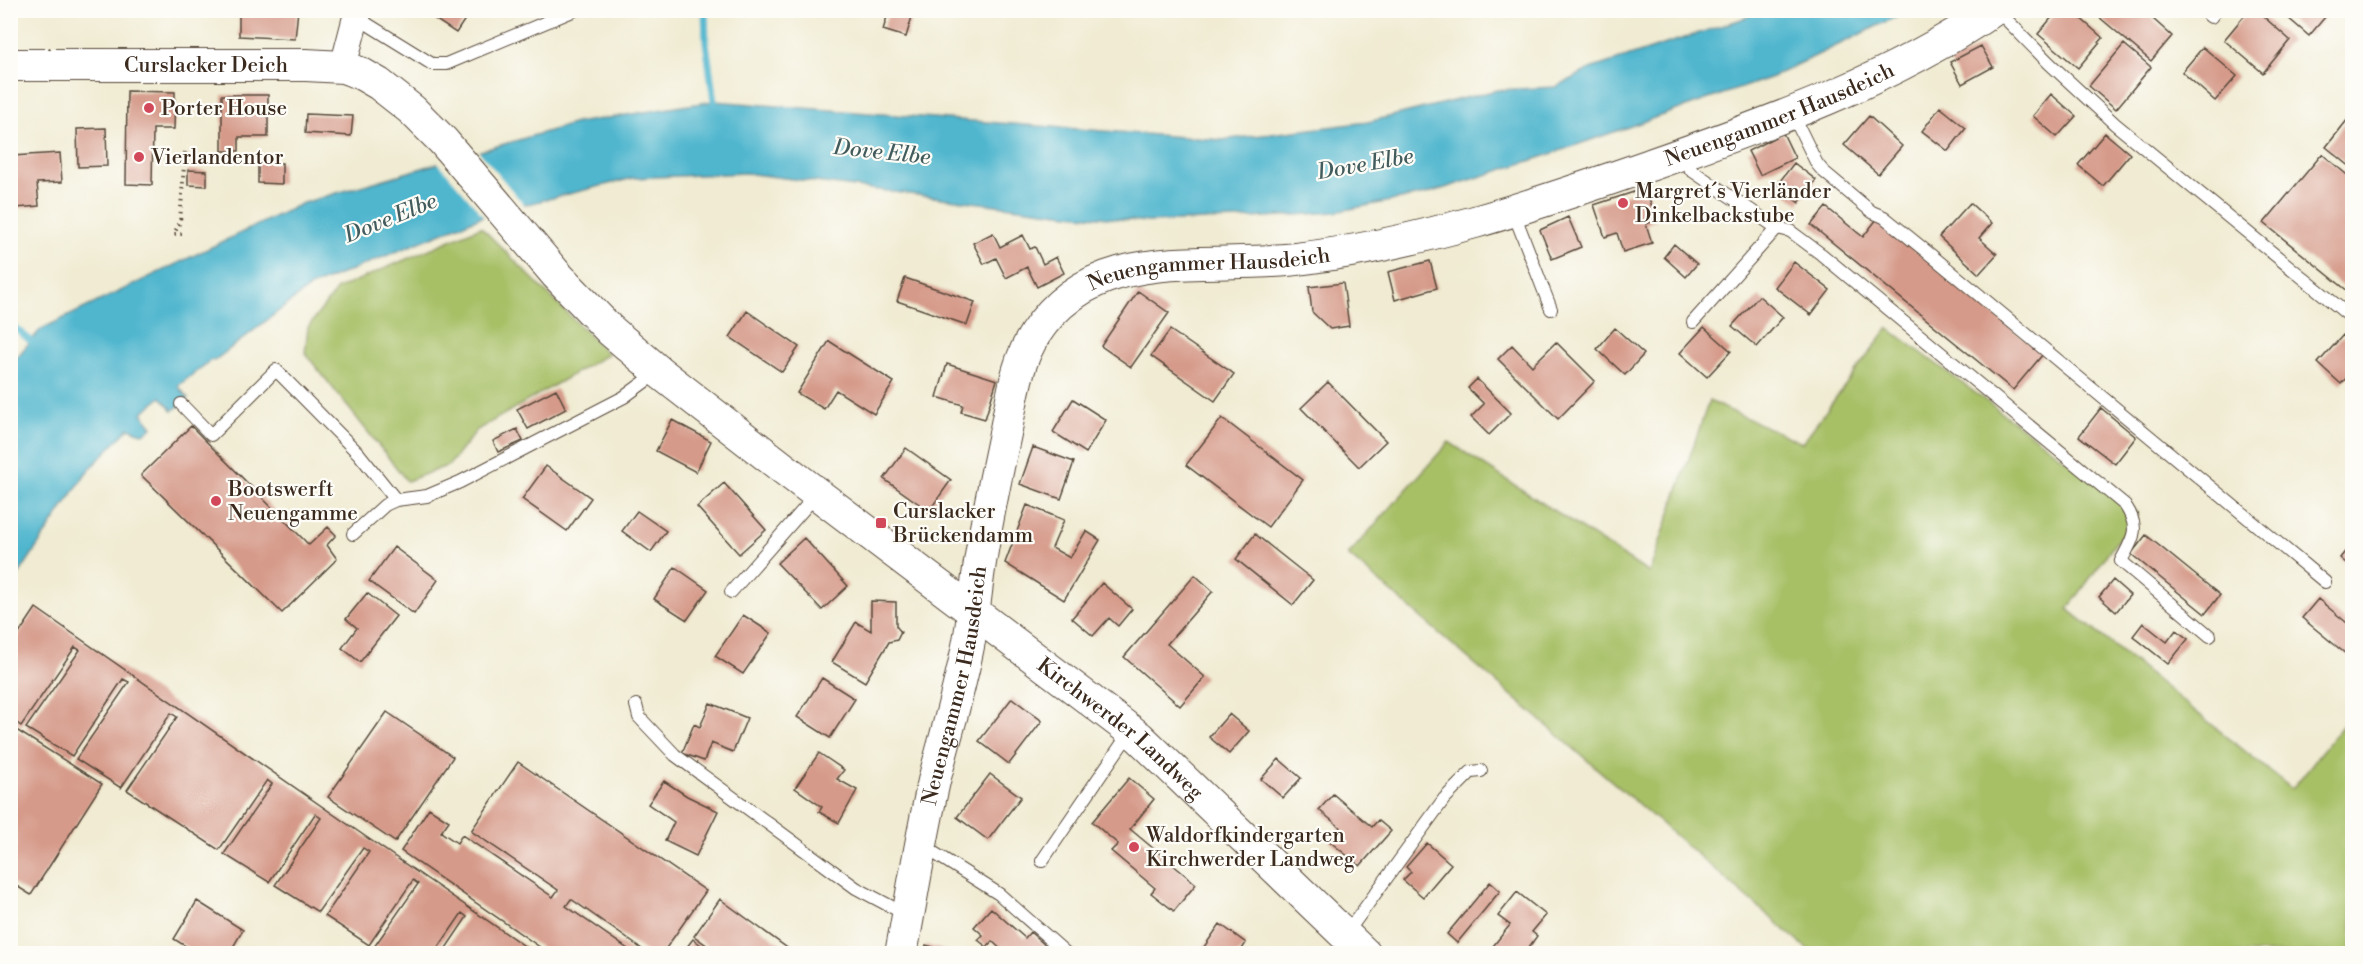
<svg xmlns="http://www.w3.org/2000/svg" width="2363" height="964" viewBox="0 0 2363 964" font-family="'Libre Bodoni',serif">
  <rect width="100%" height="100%" fill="#fdfcf7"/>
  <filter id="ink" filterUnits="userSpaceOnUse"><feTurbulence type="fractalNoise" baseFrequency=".0167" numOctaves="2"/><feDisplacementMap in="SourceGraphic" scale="12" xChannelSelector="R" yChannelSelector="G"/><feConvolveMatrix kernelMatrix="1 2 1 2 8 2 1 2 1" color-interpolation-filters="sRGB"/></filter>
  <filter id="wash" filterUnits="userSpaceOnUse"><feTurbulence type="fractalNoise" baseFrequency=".008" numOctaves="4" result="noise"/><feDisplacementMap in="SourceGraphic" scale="24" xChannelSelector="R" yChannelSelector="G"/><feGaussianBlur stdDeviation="1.35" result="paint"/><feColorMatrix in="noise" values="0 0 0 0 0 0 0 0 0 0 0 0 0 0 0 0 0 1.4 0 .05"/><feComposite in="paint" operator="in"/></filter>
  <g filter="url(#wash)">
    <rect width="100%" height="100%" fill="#f0ebd2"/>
    <!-- green -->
    <path fill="#a7c066" stroke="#717542" stroke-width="1.5" d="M 481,227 L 608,354 L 477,430 L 449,465 L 407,481 L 305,353 L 308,327 L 337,289 Z
      M 1888,328 L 2137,513 L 2068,609 L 2292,789 L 2352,714 L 2352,953 L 1812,953 L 1348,555 L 1449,442 L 1649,573 L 1709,401 L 1802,443 Z"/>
    <!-- water -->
    <path fill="#4fb6ce" stroke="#457076" stroke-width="1.5" d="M 1761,11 L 1908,11 L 1772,77 L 1542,157 L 1426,194 L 1335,212 L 1238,219 L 1148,222 L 1059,213 L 745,173 L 633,178 L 488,214 L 310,287 L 214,361 L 211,360 L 178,386 L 188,398 L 173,411 L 161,397 L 142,413 L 152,427 L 144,434 L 129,428 L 86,473 L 11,586 L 11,364 L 41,329 L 303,203 L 576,123 L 714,101 L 1222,140 L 1368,122 L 1497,90 L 1556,87 L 1590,69 L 1739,20 Z"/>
    <!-- pier -->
    <path fill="#f0ebd2" d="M 476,148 L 527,208 L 485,218 L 435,159 Z"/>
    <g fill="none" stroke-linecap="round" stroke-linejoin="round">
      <!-- stream -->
      <path stroke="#4fb6ce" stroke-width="7" d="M 705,10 L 706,42 L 715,109
        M 10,324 L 36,345"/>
    </g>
    <g id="blocks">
      <!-- building -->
      <path fill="#d59a89" d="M 239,10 L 298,10 L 295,39 L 239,36 Z
        M 421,10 L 471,10 L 456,33 Z
        M 889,10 L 914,10 L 906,37 L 883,30 Z
        M 2058,10 L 2071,10 L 2103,38 L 2078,68 L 2038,34 Z
        M 2105,10 L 2143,10 L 2172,36 L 2151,61 L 2099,17 Z
        M 2249,10 L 2256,10 L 2290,40 L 2263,73 L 2224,40 Z
        M 2279,10 L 2331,10 L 2309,36 Z
        M 2124,44 L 2151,67 L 2116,109 L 2089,86 Z
        M 1981,46 L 1993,67 L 1962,84 L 1950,62 Z
        M 2203,47 L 2237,76 L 2215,101 L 2182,72 Z
        M 127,91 L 175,92 L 174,129 L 153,129 L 152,185 L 126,184 Z
        M 2051,94 L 2076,116 L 2057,137 L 2033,116 Z
        M 222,95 L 268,95 L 268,137 L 239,137 L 239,151 L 222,151 Z
        M 1940,107 L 1966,128 L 1948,151 L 1922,131 Z
        M 306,114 L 353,116 L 351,136 L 305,133 Z
        M 2352,114 L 2352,168 L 2326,147 Z
        M 1869,116 L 1902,146 L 1878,174 L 1844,145 Z
        M 106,128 L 107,166 L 78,167 L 77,129 Z
        M 1783,133 L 1795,158 L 1760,175 L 1748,151 Z
        M 2105,133 L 2130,154 L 2103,186 L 2078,165 Z
        M 60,153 L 62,182 L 37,183 L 39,206 L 16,208 L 12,156 Z
        M 2322,154 L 2352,179 L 2352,288 L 2349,292 L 2264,223 Z
        M 258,162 L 282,163 L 282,184 L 258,183 Z
        M 1794,163 L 1816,180 L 1799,203 L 1776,186 Z
        M 188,170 L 207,171 L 207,186 L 188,185 Z
        M 1646,188 L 1656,220 L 1646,224 L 1652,243 L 1623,252 L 1617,233 L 1605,237 L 1594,205 Z
        M 1970,203 L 1992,223 L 1979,238 L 1997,254 L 1979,274 L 1939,237 Z
        M 1826,207 L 1863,237 L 1877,219 L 2043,354 L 2013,390 L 1811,225 Z
        M 1568,217 L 1581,247 L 1552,259 L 1540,230 Z
        M 993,233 L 1000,247 L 1023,235 L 1030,249 L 1035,247 L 1043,264 L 1056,257 L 1064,273 L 1037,287 L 1027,267 L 1006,278 L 996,258 L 984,264 L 973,243 Z
        M 1674,244 L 1697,264 L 1686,277 L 1664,257 Z
        M 1430,261 L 1437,288 L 1395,300 L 1388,272 Z
        M 1794,262 L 1830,290 L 1811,315 L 1775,287 Z
        M 905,278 L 975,302 L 967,325 L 897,301 Z
        M 1343,283 L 1349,326 L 1330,329 L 1312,312 L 1309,287 Z
        M 1138,291 L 1169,313 L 1131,367 L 1101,346 Z
        M 1759,296 L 1783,317 L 1757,347 L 1732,326 Z
        M 747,311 L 799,347 L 782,372 L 730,337 Z
        M 1704,327 L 1731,351 L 1707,377 L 1680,353 Z
        M 1615,328 L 1644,354 L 1625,375 L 1597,349 Z
        M 1170,330 L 1234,374 L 1215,401 L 1151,356 Z
        M 2343,335 L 2352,344 L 2352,378 L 2349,375 L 2341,384 L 2318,363 Z
        M 829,341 L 894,382 L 874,414 L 836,390 L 824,409 L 797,393 Z
        M 1556,342 L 1595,381 L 1558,419 L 1498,359 L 1512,345 L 1532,366 Z
        M 947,364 L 997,380 L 985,419 L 961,412 L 963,405 L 937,397 Z
        M 1477,379 L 1511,413 L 1489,435 L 1471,417 L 1484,404 L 1468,388 Z
        M 1328,382 L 1386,441 L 1359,467 L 1301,408 Z
        M 556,389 L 566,409 L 528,429 L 517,409 Z
        M 1073,399 L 1106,420 L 1086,453 L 1053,432 Z
        M 2101,408 L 2136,437 L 2115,464 L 2079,436 Z
        M 1222,418 L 1303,480 L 1268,527 L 1186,465 Z
        M 672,420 L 711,441 L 696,472 L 656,451 Z
        M 191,426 L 309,545 L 328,527 L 336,535 L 327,545 L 337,559 L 282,613 L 141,475 Z
        M 517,429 L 523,441 L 498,452 L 493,441 Z
        M 1033,447 L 1074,462 L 1061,499 L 1020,484 Z
        M 906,448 L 951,480 L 929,511 L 884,479 Z
        M 546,466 L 591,498 L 567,531 L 522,499 Z
        M 724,483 L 766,530 L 739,554 L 697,507 Z
        M 1027,505 L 1064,520 L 1052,548 L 1070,558 L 1086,531 L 1100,540 L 1064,600 L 1005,563 Z
        M 637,511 L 666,531 L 651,552 L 622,531 Z
        M 1255,534 L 1313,580 L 1293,605 L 1236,559 Z
        M 2146,535 L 2220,595 L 2205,614 L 2131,554 Z
        M 804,538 L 848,586 L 822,610 L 777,563 Z
        M 2352,543 L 2352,568 L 2340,558 Z
        M 394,547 L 438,580 L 414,614 L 369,581 Z
        M 675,567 L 708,590 L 687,620 L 654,599 Z
        M 1195,575 L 1213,591 L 1167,644 L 1205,677 L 1180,706 L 1124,657 Z
        M 2113,580 L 2130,595 L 2116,612 L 2099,597 Z
        M 1102,583 L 1132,609 L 1118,626 L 1109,618 L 1093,636 L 1072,618 Z
        M 367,593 L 396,616 L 360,662 L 342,648 L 357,628 L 346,619 Z
        M 2318,599 L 2352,627 L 2352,659 L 2302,618 Z
        M 871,601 L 896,602 L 896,626 L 901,632 L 897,640 L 889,642 L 865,682 L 832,662 L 856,622 L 871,631 Z
        M 36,608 L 369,839 L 536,954 L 442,954 L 467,917 L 462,913 L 434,954 L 384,954 L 374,947 L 418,884 L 413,880 L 369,945 L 325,916 L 369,852 L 363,848 L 318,912 L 275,885 L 321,818 L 315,814 L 269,882 L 224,854 L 272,784 L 267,780 L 219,850 L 127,790 L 177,717 L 171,713 L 121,788 L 76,759 L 129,682 L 123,679 L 72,756 L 26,728 L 80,650 L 75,647 L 21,726 L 10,718 L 10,647 Z
        M 743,615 L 771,633 L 743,674 L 715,656 Z
        M 2143,623 L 2167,642 L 2176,630 L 2188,639 L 2168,664 L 2133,636 Z
        M 822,678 L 855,699 L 830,738 L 797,717 Z
        M 1012,698 L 1042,721 L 1009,764 L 979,741 Z
        M 710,703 L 747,718 L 733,752 L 711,743 L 704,761 L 682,753 L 694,724 L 700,727 Z
        M 387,712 L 453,757 L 395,842 L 328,797 Z
        M 1229,714 L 1249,731 L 1229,754 L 1209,737 Z
        M 10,726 L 102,784 L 31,895 L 10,882 Z
        M 819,753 L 844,770 L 837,779 L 857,790 L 839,823 L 819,812 L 822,807 L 795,788 Z
        M 1279,759 L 1301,778 L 1283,798 L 1261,779 Z
        M 518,762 L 706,891 L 662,954 L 649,954 L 571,899 L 566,906 L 635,954 L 550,954 L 401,851 L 429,808 L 449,821 L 441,832 L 457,843 L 462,835 L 553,897 L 558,890 L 471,831 Z
        M 990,774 L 1021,797 L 988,840 L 957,817 Z
        M 1129,778 L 1154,799 L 1130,829 L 1196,884 L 1174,911 L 1151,893 L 1155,888 L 1111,851 L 1118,844 L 1092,822 Z
        M 664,781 L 687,796 L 718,811 L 696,856 L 665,841 L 674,822 L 648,804 Z
        M 1333,794 L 1372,827 L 1378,820 L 1391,831 L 1360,866 L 1329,841 L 1340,827 L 1319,810 Z
        M 1427,843 L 1451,864 L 1423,897 L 1403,880 L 1411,872 L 1406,867 Z
        M 1490,882 L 1500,891 L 1457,943 L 1447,934 Z
        M 1517,892 L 1546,915 L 1532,932 L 1537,936 L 1524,954 L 1495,954 L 1490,950 L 1510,925 L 1498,916 Z
        M 720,899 L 790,950 L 788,954 L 719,954 L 694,936 Z
        M 197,901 L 243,930 L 229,954 L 198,954 L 174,939 Z
        M 991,908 L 1025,938 L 1030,932 L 1046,946 L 1040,954 L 1006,954 L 992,941 L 987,947 L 978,940 L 983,935 L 974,927 Z
        M 1220,924 L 1246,943 L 1239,954 L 1199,954 Z
        M 693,939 L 713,954 L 685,954 L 683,952 Z
        M 926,945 L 953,953 L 953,954 L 924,954 Z"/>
    </g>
  </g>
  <g filter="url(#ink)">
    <use href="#blocks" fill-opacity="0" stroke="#564739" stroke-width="1.5"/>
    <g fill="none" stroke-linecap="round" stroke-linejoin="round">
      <!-- service casing -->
      <g stroke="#564739" stroke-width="14">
        <path id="service" d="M 1997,10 L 2049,63 L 2115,124 L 2352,318
          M 2203,10 L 2211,17 L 2216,10
          M 356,17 L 432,64 L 446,64 L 575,10
          M 1792,113 L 1817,164 L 1823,171 L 1872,212 L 1884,217 L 1932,256 L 2325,582
          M 1681,155 L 1691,170 L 1777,228 L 1693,322
          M 1513,211 L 1551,309
          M 1777,228 L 1790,231 L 1821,254 L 2125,505 C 2141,529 2133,538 2121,561 L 2210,636
          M 181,404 L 211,435 L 276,370 L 359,454 L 396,500
          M 353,534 L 385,505 L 396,500 L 427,496 L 460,482 L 624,397 L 658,372
          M 731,592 L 817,494
          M 636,705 L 639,717 L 675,755 L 856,888 L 907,915
          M 923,846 L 999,894 L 1067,954
          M 1042,861 L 1130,732
          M 1346,934 L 1444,799 L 1471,772 L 1481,771"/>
      </g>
      <!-- minor casing -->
      <g stroke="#564739" stroke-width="28">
        <path id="minor" d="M 343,67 L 356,17 L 360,10"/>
      </g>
      <!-- tertiary casing -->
      <g stroke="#564739" stroke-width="34">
        <g id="tertiary">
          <path id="s1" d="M 10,65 L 306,65 L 343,67 L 360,73 L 379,84 L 412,110 L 443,141 L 556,274 L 610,330 L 658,371 L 783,468 L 1139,737 L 1365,954"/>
          <path id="s2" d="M 901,954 C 912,896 921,838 934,781 C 945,738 958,695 967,651 C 973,624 975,596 979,569 C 986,522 996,476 1006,429 C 1013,396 1016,363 1035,334 C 1094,242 1204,270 1296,259 C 1418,245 1535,205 1650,165 C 1767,124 1890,81 1993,10"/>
        </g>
      </g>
      <!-- path -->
      <path stroke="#564739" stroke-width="4" stroke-dasharray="1.5 4.5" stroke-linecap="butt" d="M 185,152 L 180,222 L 174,234 L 185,234"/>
      <!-- service -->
      <use href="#service" stroke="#fff" stroke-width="12"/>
      <!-- minor -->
      <use href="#minor" stroke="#fff" stroke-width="26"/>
      <!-- tertiary -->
      <use href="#tertiary" stroke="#fff" stroke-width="32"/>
    </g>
  </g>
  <!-- markers -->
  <g fill="#d1495b" stroke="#fdfcf7" stroke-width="2">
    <circle cx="149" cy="108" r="6"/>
    <circle cx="139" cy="157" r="6"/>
    <circle cx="1623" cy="203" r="6"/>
    <circle cx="216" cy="501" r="6"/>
    <rect x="875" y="517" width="12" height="12" rx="3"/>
    <circle cx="1134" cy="847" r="6"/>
  </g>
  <g text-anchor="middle" stroke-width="4.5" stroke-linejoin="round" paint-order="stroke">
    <!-- street labels -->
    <g font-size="21" fill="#3b2a1e" stroke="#fdfcf7">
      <text dy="7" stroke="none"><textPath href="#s1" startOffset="196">Curslacker Deich</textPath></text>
      <text dy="7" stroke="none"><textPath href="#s2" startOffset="1426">Neuengammer Hausdeich</textPath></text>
      <text dy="7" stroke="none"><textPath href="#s2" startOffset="832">Neuengammer Hausdeich</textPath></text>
      <text dy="7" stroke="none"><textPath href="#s2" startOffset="274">Neuengammer Hausdeich</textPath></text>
      <text dy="7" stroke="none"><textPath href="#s1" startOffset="1359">Kirchwerder Landweg</textPath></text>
    </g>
    <!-- poi labels -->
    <g font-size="21" fill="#3b2a1e" stroke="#fdfcf7" text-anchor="start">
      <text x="161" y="115">Porter House</text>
      <text x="151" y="164">Vierlandentor</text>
      <text x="1635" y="198">Margret´s Vierländer<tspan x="1635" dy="24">Dinkelbackstube</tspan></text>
      <text x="228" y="496">Bootswerft<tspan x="228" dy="24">Neuengamme</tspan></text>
      <text x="893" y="518">Curslacker<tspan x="893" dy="24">Brückendamm</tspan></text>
      <text x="1146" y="842">Waldorfkindergarten<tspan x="1146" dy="24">Kirchwerder Landweg</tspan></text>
    </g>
    <!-- water labels -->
    <g font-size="22" font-style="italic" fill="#425b5c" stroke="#fdfcf7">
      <text transform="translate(882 151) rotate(6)" y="8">Dove Elbe</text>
      <text transform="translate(1365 163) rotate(-10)" y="8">Dove Elbe</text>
      <text transform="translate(390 217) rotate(-22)" y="8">Dove Elbe</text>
    </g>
  </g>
  <!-- margin -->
  <rect width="2363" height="964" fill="none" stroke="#fdfcf7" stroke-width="36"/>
</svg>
